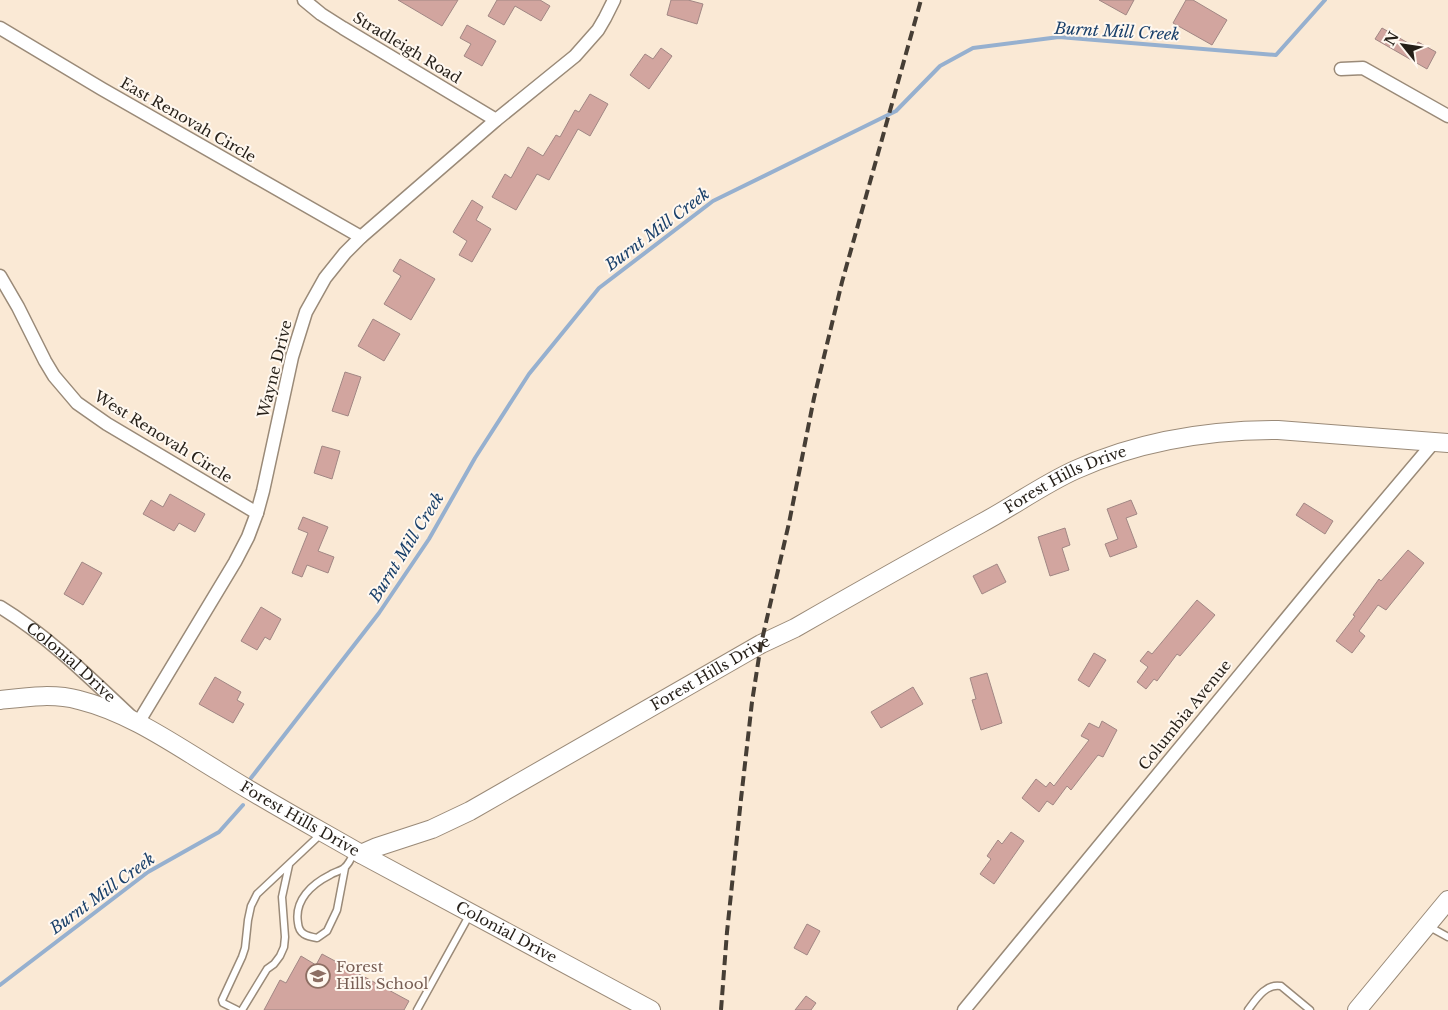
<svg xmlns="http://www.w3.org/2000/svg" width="1448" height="1010" viewBox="0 0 1448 1010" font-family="'Libre Baskerville',serif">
  <rect width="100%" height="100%" fill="#fae9d5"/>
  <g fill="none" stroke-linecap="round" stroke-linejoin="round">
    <!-- stream -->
    <path stroke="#96b0cf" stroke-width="4" d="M 251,778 L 379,613 L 429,539 L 475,458 L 529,374 L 599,288 L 713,201 L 896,111 L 940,66 L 973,48 L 1059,37 L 1276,55 L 1325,0
      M 0,985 L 148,872 L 219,832 L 243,805"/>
  </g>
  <!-- building -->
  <path fill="#d2a59f" stroke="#a18784" d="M 398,0 L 458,0 L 442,26 Z
    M 497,0 L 540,0 L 550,6 L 541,21 L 515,6 L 504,25 L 488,16 Z
    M 671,0 L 688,0 L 703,4 L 697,24 L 667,15 Z
    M 1099,0 L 1134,0 L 1126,15 Z
    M 1186,0 L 1193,0 L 1227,20 L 1212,45 L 1173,23 Z
    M 467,25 L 496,41 L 482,66 L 464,56 L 471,44 L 460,38 Z
    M 1382,28 L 1415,47 L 1418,42 L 1436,52 L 1427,69 L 1375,39 Z
    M 661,48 L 672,56 L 649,89 L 630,75 L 645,54 L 653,59 Z
    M 590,94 L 608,104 L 590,136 L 578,129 L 549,180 L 537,174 L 516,210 L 492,197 L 505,174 L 511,178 L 528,147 L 543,156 L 556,135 L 560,137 L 575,110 L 579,112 Z
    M 472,200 L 483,207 L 476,220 L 491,229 L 472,262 L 459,255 L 467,241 L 453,232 Z
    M 400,259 L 435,279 L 411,320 L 384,304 L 401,276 L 393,271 Z
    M 373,319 L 400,334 L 384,361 L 358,346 Z
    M 345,372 L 361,377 L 348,416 L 332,411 Z
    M 322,446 L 340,451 L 332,479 L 314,473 Z
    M 170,494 L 205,514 L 195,532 L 179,523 L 174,531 L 143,514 L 151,500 L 163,507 Z
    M 1131,500 L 1137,514 L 1126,518 L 1137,547 L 1110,557 L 1105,544 L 1118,539 L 1107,509 Z
    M 1304,503 L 1333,521 L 1325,534 L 1296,515 Z
    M 303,517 L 328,527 L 318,551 L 334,557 L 328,573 L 307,565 L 302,577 L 292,573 L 308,533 L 298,529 Z
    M 1065,528 L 1070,545 L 1062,548 L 1069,570 L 1050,576 L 1038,537 Z
    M 1408,550 L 1424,563 L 1386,610 L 1378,605 L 1359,631 L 1365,636 L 1352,653 L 1336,641 L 1355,616 L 1353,615 L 1379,579 L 1381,581 Z
    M 82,562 L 102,573 L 83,605 L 64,594 Z
    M 997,564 L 1006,582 L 982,594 L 973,576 Z
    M 1197,600 L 1215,615 L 1180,656 L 1177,654 L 1157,681 L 1154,679 L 1146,689 L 1137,682 L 1148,667 L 1140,661 L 1148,651 L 1152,654 Z
    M 261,607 L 281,619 L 270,640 L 265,637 L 257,650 L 241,641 Z
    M 1094,653 L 1106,660 L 1089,687 L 1078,680 Z
    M 987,673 L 1002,723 L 981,730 L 972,700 L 976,699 L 970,678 Z
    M 215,677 L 241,692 L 237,700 L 244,704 L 233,723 L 199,704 Z
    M 913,687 L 923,704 L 881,728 L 871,712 Z
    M 1102,721 L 1117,730 L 1103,757 L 1098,755 L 1071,790 L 1067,786 L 1053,805 L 1047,801 L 1039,812 L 1022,798 L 1036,779 L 1046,787 L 1050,782 L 1054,786 L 1089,740 L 1081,736 L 1089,723 L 1099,728 Z
    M 1011,832 L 1024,841 L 994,884 L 980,874 L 991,859 L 987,856 L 998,840 L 1002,844 Z
    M 807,924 L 820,931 L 807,955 L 794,948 Z
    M 322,954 L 409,1001 L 404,1010 L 264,1010 L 280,980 L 286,983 L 301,956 L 316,965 Z
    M 806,996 L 816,1003 L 811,1010 L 795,1010 Z"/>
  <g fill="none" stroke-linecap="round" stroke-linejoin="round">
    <!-- lane casing -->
    <g stroke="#9a8a78" stroke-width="9">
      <path id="lane" d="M 345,868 L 337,910 L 327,931 L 317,938 C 306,936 299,934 298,923 C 294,900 312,884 330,875 C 334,872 341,871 344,868 C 348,865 352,857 354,852
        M 1428,926 L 1448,937
        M 237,1010 L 223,1003 L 222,1000 L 242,957 L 245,948 L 248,920 L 251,906 L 257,894 L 322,833
        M 242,1010 L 267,969 L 274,964 L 280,956 L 284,947 L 285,937 L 282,897 L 289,865
        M 417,1010 L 470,914
        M 1248,1010 C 1256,999 1266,983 1281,986 L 1310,1010"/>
    </g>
    <!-- street casing -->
    <g stroke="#9a8a78" stroke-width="15">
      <g id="street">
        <path d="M 304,0 L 321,14 L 343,28 L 496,120"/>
        <path d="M 0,28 L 102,89 L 361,237"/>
        <path d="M 1341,69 L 1363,68 L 1448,116"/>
        <path d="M 0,276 L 18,307 L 45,361 L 54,376 L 77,403 L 107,424 L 257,513"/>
        <path id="s1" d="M 0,607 C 51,638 94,682 138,723 L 235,562 L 248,537 L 257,513 L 263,491 L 292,357 L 306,312 L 325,278 L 345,253 L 361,237 L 496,120 L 575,56 L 598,30 L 605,18 L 614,0"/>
        <path d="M 964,1010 L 1337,557 L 1434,442"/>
      </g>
    </g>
    <!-- secondary casing -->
    <g stroke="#9a8a78" stroke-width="20">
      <g id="secondary">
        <path id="s2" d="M 0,700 C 26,697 54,693 79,700 C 131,713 175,745 220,772 C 266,801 314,827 361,854 L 377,847 L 432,829 L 470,811 L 761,644 L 795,628 C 856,593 918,558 980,524 C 1012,507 1042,485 1075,470 C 1139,441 1208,430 1278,430 L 1448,443"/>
        <path id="s3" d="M 361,854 L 651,1010"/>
        <path d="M 1357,1010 L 1448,900"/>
      </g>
    </g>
    <!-- lane -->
    <use href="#lane" stroke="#fff" stroke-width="6"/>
    <!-- street -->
    <use href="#street" stroke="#fff" stroke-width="12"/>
    <!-- secondary -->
    <use href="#secondary" stroke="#fff" stroke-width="18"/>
    <!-- rail -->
    <path stroke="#463e35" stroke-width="4" stroke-dasharray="10 5" stroke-linecap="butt" d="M 721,1010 L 727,932 L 741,799 L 752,702 L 761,644 L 789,523 L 814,398 L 842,282 L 921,0"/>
  </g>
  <!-- icons -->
  <defs>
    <g id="school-ring" transform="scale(1.25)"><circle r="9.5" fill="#fff8f0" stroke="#8d6e63" stroke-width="1.5"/><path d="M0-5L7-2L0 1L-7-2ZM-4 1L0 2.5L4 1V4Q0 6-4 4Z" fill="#8d6e63"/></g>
  </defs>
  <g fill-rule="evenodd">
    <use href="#school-ring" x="318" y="976"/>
  </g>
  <g text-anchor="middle" stroke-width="4" stroke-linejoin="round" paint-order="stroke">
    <!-- street labels -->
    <g font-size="15" fill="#251f18" stroke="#fff8f0">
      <text transform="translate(407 48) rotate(31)" y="5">Stradleigh Road</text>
      <text transform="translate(188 120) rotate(30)" y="5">East Renovah Circle</text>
      <text transform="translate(275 369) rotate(-76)" y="5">Wayne Drive</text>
      <text transform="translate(163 437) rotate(32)" y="5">West Renovah Circle</text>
      <text dy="5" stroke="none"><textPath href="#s2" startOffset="1201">Forest Hills Drive</textPath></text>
      <text dy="5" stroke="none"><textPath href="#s1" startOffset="90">Colonial Drive</textPath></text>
      <text dy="5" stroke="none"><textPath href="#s2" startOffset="796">Forest Hills Drive</textPath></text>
      <text transform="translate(1185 715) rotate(-51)" y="5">Columbia Avenue</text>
      <text dy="5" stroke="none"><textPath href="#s2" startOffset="331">Forest Hills Drive</textPath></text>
      <text dy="5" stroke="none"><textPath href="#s3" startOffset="165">Colonial Drive</textPath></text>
    </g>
    <!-- education labels -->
    <g font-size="15" fill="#785e54" stroke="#fff8f0" text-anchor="start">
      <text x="336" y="972">Forest<tspan x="336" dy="17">Hills School</tspan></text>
    </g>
    <!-- water labels -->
    <g font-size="16" font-style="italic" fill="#1a406a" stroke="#fff8f0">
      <text transform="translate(1117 31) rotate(3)" y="6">Burnt Mill Creek</text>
      <text transform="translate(657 229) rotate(-37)" y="6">Burnt Mill Creek</text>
      <text transform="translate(406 547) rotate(-58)" y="6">Burnt Mill Creek</text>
      <text transform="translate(102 893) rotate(-36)" y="6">Burnt Mill Creek</text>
    </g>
  </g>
  <!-- north arrow -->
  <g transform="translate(1403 45) rotate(300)" stroke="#fff8f0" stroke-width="4" paint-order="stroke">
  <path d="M0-4L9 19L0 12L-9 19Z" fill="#251f18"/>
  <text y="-8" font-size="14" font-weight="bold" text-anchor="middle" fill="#251f18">N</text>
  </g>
</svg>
